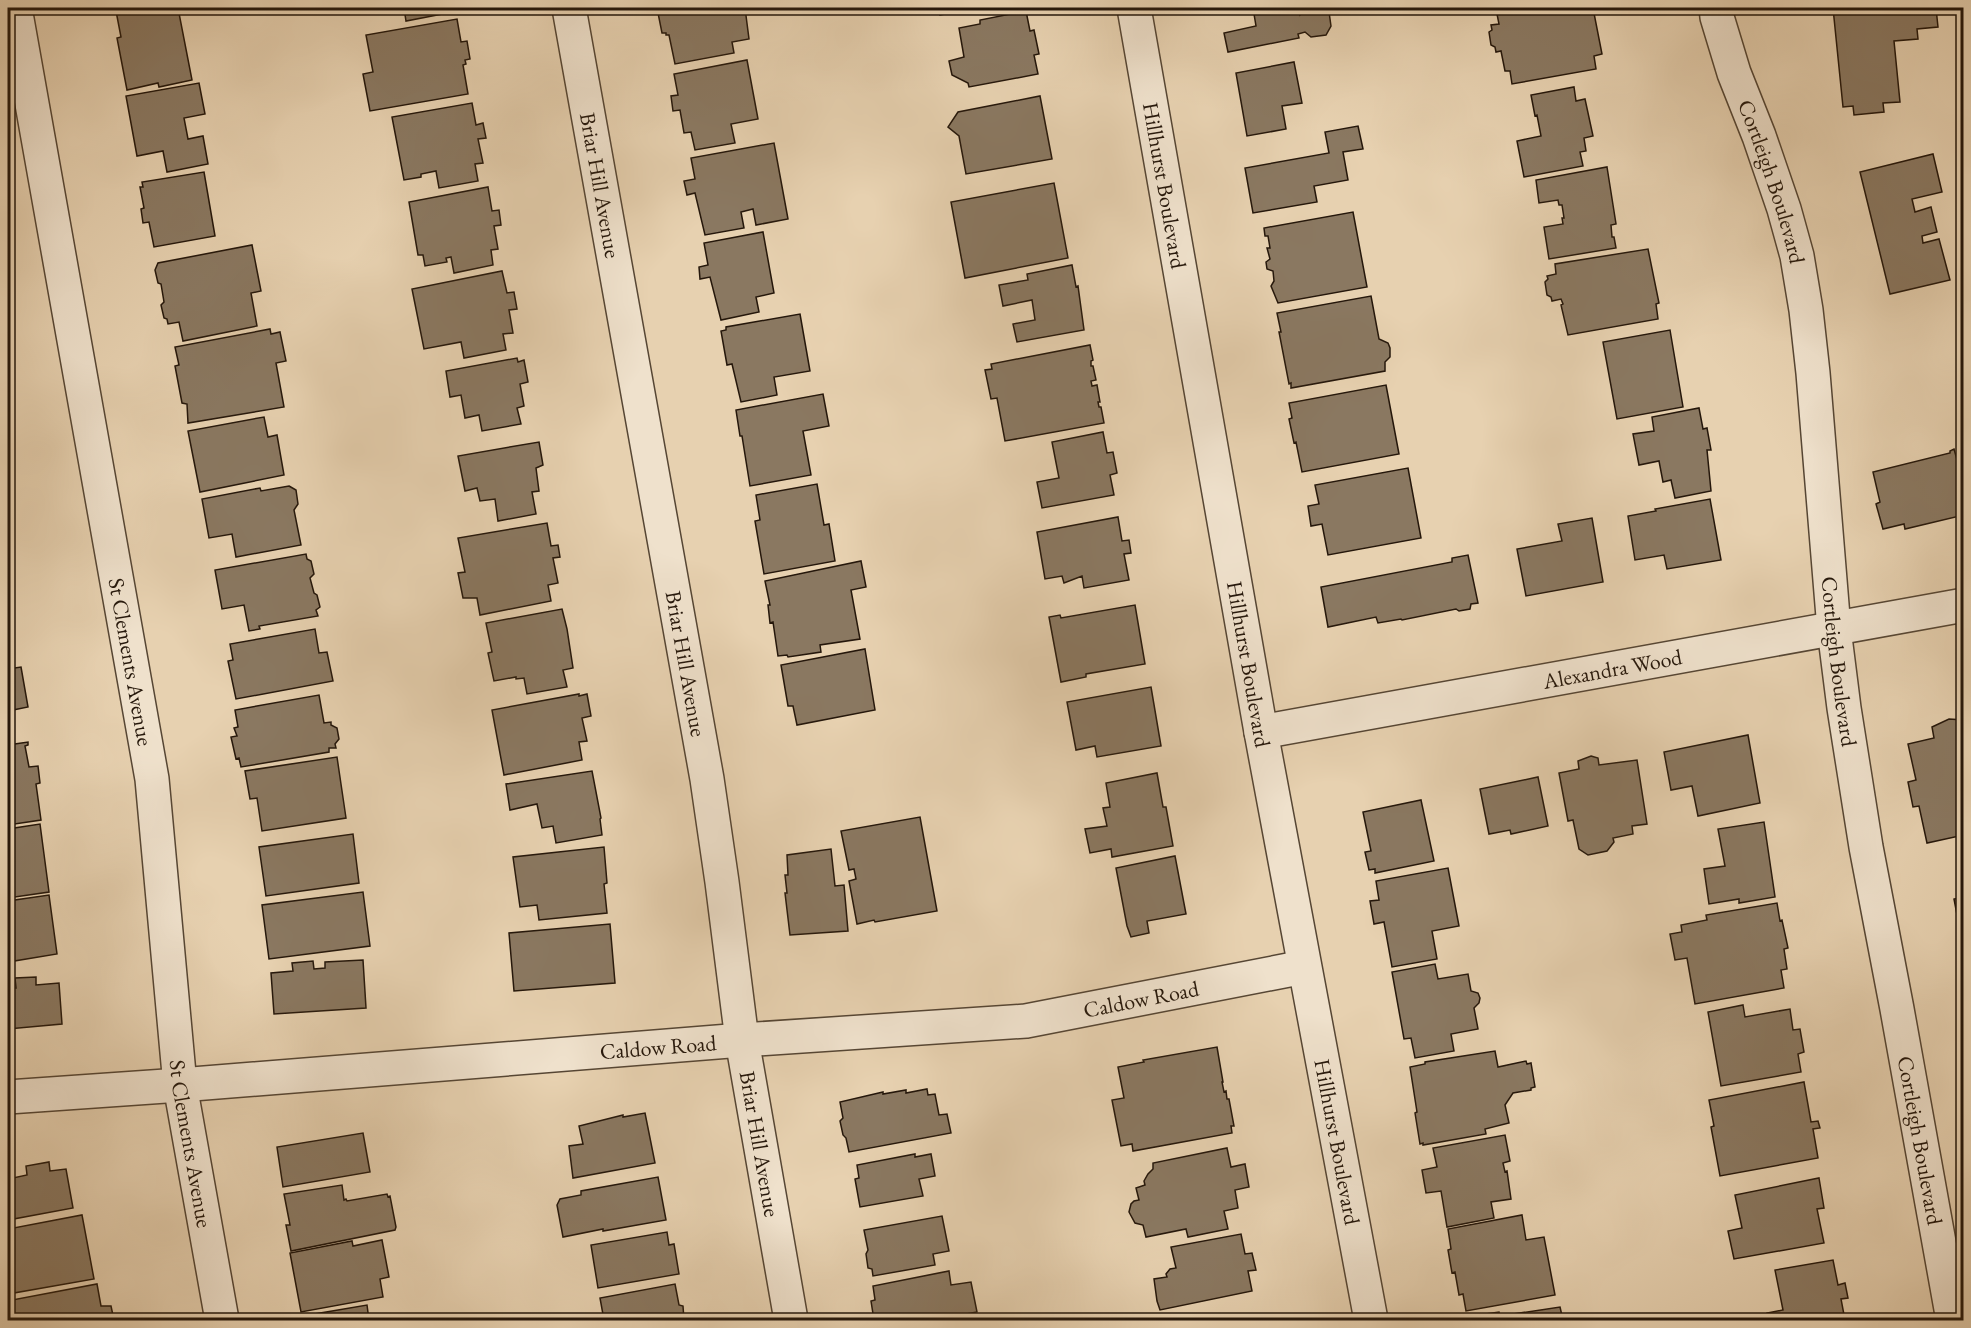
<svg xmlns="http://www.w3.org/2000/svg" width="1971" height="1328" viewBox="0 0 1971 1328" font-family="'EB Garamond',serif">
  <rect width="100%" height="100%" fill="#e7d1b0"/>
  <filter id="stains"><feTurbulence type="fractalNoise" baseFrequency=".00333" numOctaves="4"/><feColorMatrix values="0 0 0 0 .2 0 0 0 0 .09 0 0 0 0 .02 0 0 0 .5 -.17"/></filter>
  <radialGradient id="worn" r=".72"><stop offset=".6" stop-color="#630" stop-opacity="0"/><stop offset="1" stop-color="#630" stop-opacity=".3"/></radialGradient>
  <!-- building -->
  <path fill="#8a7861" stroke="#25170b" stroke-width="1.5" d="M 135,8 L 178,8 L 192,80 L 159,87 L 158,83 L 127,90 L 117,38 L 121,37 L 116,11 Z
    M 404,8 L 447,8 L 448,13 L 406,21 Z
    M 657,8 L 745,8 L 749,39 L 732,42 L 734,53 L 675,64 L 669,35 L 666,35 L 666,33 L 662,33 Z
    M 939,8 L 982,8 L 940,15 Z
    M 990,8 L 1017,8 L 991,12 Z
    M 1253,8 L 1299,8 L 1300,15 L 1306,9 L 1322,8 L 1329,12 L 1331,26 L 1326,35 L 1311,37 L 1305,32 L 1298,34 L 1299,38 L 1228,52 L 1224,33 L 1256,26 Z
    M 1531,8 L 1593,8 L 1602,54 L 1594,56 L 1596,69 L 1512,84 L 1510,71 L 1505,71 L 1501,51 L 1496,52 L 1495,47 L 1491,45 L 1489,32 L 1492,30 L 1491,25 L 1499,24 L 1497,14 Z
    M 1833,8 L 1936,8 L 1938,27 L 1917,29 L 1918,39 L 1894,41 L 1900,102 L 1883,103 L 1884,112 L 1854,115 L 1853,106 L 1843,107 Z
    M 1026,11 L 1030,31 L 1034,30 L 1039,54 L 1034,55 L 1038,74 L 969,87 L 968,83 L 952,75 L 949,61 L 964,57 L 959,28 L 980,24 L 980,20 Z
    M 457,19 L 461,42 L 467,41 L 470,59 L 465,60 L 466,64 L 463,65 L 468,94 L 370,111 L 363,74 L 373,72 L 366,35 Z
    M 747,60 L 758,119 L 731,124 L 735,143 L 695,150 L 691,132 L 684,133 L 680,110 L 673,111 L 671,96 L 678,95 L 674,74 Z
    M 1294,62 L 1302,103 L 1282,106 L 1286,129 L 1247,136 L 1236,73 Z
    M 199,83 L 205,114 L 184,118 L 188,139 L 203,136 L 208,164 L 167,172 L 163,151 L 137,156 L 126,96 Z
    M 1574,87 L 1576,101 L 1585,99 L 1593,136 L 1584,138 L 1586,151 L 1580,152 L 1583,166 L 1524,177 L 1517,141 L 1541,136 L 1537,115 L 1535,116 L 1531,95 Z
    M 1040,96 L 1052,159 L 966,174 L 959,136 L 948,127 L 958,112 Z
    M 472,103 L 476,125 L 483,123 L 486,138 L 478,139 L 483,163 L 475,164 L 478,181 L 439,188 L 436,171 L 421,174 L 421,177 L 404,180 L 392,117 Z
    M 1358,126 L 1363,149 L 1343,152 L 1348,180 L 1314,186 L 1317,202 L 1253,213 L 1245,168 L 1329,153 L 1325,132 Z
    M 774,143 L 788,219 L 756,225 L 753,209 L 741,212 L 744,228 L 705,235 L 695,193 L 687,195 L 684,181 L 695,179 L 691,158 Z
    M 1933,154 L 1942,192 L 1912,199 L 1915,212 L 1931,207 L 1937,232 L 1922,236 L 1923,243 L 1939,239 L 1950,280 L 1890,294 L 1860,172 Z
    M 1607,167 L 1616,224 L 1611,225 L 1612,237 L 1614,237 L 1616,248 L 1549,259 L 1544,227 L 1563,224 L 1562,218 L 1564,218 L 1562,205 L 1559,205 L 1558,200 L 1539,203 L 1536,180 Z
    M 204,172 L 215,236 L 154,247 L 149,222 L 143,223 L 141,209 L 144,208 L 140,187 L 143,187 L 142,182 Z
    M 1054,183 L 1068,258 L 965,278 L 951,202 Z
    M 488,187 L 492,211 L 499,210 L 501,225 L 494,226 L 498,249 L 491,250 L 493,265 L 454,273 L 451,257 L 446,258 L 447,262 L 425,266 L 423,255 L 418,255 L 409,202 Z
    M 1353,212 L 1367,287 L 1278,303 L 1271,286 L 1274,281 L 1273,271 L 1267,269 L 1266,262 L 1270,259 L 1267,248 L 1270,248 L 1268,236 L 1265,236 L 1264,228 Z
    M 763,232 L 774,293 L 756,297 L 759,312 L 721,320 L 710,277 L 700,279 L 699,267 L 708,265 L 704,243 Z
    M 252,245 L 261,291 L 251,293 L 257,326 L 183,341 L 179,322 L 168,324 L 167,319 L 164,318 L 161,305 L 164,302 L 161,284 L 158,283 L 155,270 L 158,263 Z
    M 1648,249 L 1659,303 L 1656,304 L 1658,319 L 1568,335 L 1561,305 L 1563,304 L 1561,299 L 1552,301 L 1551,297 L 1547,295 L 1545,282 L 1548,279 L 1547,276 L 1556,274 L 1555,264 Z
    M 1072,265 L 1076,287 L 1078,286 L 1084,330 L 1017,342 L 1013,324 L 1035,320 L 1032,300 L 1003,306 L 999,285 L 1028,280 L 1027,274 Z
    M 502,271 L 507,293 L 514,292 L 517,309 L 509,310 L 513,333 L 503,334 L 506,350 L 464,358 L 461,342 L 424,349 L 412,289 Z
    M 1371,296 L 1379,339 L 1388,343 L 1390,348 L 1390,357 L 1385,362 L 1385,371 L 1291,388 L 1291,383 L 1289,384 L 1279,332 L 1281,332 L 1277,313 Z
    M 800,314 L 810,371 L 774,377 L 777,395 L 741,402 L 732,364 L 727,365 L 721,331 L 726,330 L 726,327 Z
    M 270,329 L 271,334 L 280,332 L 286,361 L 276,363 L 284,407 L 188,423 L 187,404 L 182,403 L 175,366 L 179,365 L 175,347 Z
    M 1670,330 L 1683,407 L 1617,419 L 1603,342 Z
    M 1090,345 L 1093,360 L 1091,361 L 1091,366 L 1093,366 L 1096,380 L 1091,381 L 1092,386 L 1097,385 L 1100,402 L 1098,402 L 1099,407 L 1101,407 L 1104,423 L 1005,441 L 997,398 L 991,399 L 985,370 L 992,369 L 991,364 Z
    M 517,358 L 518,362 L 524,360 L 528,382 L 520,384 L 524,406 L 517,408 L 521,424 L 482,431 L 479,415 L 465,418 L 461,395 L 450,397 L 446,371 Z
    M 1386,385 L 1399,454 L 1302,472 L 1296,442 L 1294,443 L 1289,419 L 1292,418 L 1289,403 Z
    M 823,394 L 829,426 L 803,431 L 811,475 L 750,486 L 742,436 L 740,436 L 736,410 Z
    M 1699,408 L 1703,429 L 1707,428 L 1711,450 L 1707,450 L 1711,491 L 1675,498 L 1671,480 L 1663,482 L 1659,461 L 1639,465 L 1633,434 L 1654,431 L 1652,417 Z
    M 264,417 L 268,437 L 277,435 L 284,475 L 200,492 L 188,431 Z
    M 1103,432 L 1107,453 L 1113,452 L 1117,473 L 1110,475 L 1114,495 L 1042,508 L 1037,482 L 1059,478 L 1052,442 Z
    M 539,442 L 543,465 L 536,468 L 539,491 L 532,492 L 536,514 L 498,521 L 495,499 L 480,501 L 477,488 L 465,491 L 458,456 Z
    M 1954,449 L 1964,485 L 1964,515 L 1905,529 L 1904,524 L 1883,529 L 1876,504 L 1880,502 L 1873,472 L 1950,453 L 1950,451 Z
    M 1408,468 L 1421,538 L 1328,555 L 1322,524 L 1311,526 L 1308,506 L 1319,504 L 1315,485 Z
    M 817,484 L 824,525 L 829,524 L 835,561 L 764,574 L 755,521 L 760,520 L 756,495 Z
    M 289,486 L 296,490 L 298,504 L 294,510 L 301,545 L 236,557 L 232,534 L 209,538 L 202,499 L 260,488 L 261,491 Z
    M 1710,499 L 1721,560 L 1667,569 L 1664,555 L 1635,560 L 1628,516 L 1656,511 L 1655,509 Z
    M 1118,517 L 1122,541 L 1129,540 L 1131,553 L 1124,554 L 1129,580 L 1084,588 L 1082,576 L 1064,583 L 1062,576 L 1045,579 L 1037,532 Z
    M 1592,518 L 1603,582 L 1526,596 L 1517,549 L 1562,541 L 1558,524 Z
    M 547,523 L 551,546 L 558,545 L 560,557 L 553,558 L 558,583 L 548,585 L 551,601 L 480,615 L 477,598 L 463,598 L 458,573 L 465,572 L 458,538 Z
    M 306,554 L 307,559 L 311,561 L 314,574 L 310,578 L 314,593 L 317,595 L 320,607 L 316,610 L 318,616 L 259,626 L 260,629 L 249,631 L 244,605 L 222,609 L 215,570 Z
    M 1468,555 L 1478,603 L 1471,604 L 1470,609 L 1459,611 L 1456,609 L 1402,620 L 1401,619 L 1378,623 L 1376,617 L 1328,627 L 1321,587 L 1452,562 L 1452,558 Z
    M 861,561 L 866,587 L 851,590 L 860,639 L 820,645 L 821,652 L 788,657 L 787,655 L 778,656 L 773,622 L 770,623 L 768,605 L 770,605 L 765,581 Z
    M 1135,605 L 1145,664 L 1086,674 L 1086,677 L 1061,682 L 1049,617 L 1060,615 L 1061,618 Z
    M 562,609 L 567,629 L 573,668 L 563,670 L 567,687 L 527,694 L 524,678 L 516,679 L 516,677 L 494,681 L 488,653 L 492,652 L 486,623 Z
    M 315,629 L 319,653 L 327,652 L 333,681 L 236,699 L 228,661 L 233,660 L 230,644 Z
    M 865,649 L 875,710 L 797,725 L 793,706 L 788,706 L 781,665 Z
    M 21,667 L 28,707 L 8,711 L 8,669 Z
    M 1151,687 L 1161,746 L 1097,757 L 1095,746 L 1076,750 L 1067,702 Z
    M 579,694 L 579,696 L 587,694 L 591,716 L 582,718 L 587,741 L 579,742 L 582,760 L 504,775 L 492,710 Z
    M 319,695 L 324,723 L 331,722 L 331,725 L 337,728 L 339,739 L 335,744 L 336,748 L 329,748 L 329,752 L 241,767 L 239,758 L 236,759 L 231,737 L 237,736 L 234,728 L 238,727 L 235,710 Z
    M 1949,719 L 1964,720 L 1964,835 L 1927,843 L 1919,806 L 1913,807 L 1908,782 L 1916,780 L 1908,744 L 1934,738 L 1932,727 Z
    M 1748,735 L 1760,803 L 1698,816 L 1692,786 L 1671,790 L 1664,752 Z
    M 28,742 L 28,745 L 25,746 L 29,767 L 38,766 L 40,783 L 36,784 L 41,820 L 8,825 L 8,745 Z
    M 1591,756 L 1598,758 L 1599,765 L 1637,760 L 1647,824 L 1632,826 L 1633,834 L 1613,838 L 1614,842 L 1607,851 L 1588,855 L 1579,849 L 1573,820 L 1568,821 L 1559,773 L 1579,769 L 1578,761 Z
    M 337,757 L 346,818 L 262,831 L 257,798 L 250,799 L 245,771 Z
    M 592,771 L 601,818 L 600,819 L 602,835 L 556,843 L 553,826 L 542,828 L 537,804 L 510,810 L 506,784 Z
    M 1157,773 L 1163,807 L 1166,807 L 1173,846 L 1112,857 L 1111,849 L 1090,853 L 1085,829 L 1107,826 L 1103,808 L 1110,807 L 1106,783 Z
    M 1538,777 L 1548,826 L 1511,834 L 1510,830 L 1489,834 L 1480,789 Z
    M 1421,800 L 1434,861 L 1375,873 L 1375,869 L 1369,870 L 1365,852 L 1371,851 L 1363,812 Z
    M 920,817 L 937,911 L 875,922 L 874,920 L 857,924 L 849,881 L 856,879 L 854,869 L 849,870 L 841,831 Z
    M 1764,822 L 1775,897 L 1739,903 L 1739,899 L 1709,904 L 1704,869 L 1725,866 L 1718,829 Z
    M 40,824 L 49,892 L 8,898 L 8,829 Z
    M 353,834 L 359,883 L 266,896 L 259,847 Z
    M 604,847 L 607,883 L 604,884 L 607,913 L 539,920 L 537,905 L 520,907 L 513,857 Z
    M 831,849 L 835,886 L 844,885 L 848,931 L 790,935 L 785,893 L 787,893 L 785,875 L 788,875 L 787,855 Z
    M 1175,856 L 1186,914 L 1147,921 L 1149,933 L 1131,937 L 1127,926 L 1116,868 Z
    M 1448,868 L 1459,926 L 1432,931 L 1437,959 L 1392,967 L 1384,922 L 1374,924 L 1370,901 L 1379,900 L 1376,881 Z
    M 363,892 L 370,946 L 269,959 L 262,905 Z
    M 49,895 L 57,954 L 8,962 L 8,901 Z
    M 1964,897 L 1964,951 L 1954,899 Z
    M 1777,903 L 1780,921 L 1782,920 L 1788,948 L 1784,949 L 1787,969 L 1781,970 L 1784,988 L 1695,1004 L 1687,958 L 1675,960 L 1670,934 L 1682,932 L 1681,925 L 1707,920 L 1706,915 Z
    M 610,924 L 615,983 L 514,991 L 509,933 Z
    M 363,960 L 366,1008 L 274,1014 L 271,973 L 293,971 L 292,963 L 313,961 L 314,969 L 325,968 L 325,962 Z
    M 1435,964 L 1438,979 L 1468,974 L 1471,991 L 1478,993 L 1480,998 L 1479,1003 L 1474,1008 L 1478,1029 L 1451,1034 L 1454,1051 L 1415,1058 L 1411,1038 L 1404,1039 L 1392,972 Z
    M 36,977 L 36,985 L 59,983 L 62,1024 L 8,1029 L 8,988 L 16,988 L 15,978 Z
    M 1743,1005 L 1745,1017 L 1790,1009 L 1793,1030 L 1800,1029 L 1804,1052 L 1798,1054 L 1801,1072 L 1721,1086 L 1708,1012 Z
    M 1217,1047 L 1223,1082 L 1222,1082 L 1224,1092 L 1226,1091 L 1227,1099 L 1229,1099 L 1234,1126 L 1231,1126 L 1232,1133 L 1133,1151 L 1132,1144 L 1121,1146 L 1112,1100 L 1124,1098 L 1118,1067 L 1144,1062 L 1143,1060 Z
    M 1495,1051 L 1498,1067 L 1526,1061 L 1527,1064 L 1531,1063 L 1535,1087 L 1531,1088 L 1531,1090 L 1513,1093 L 1505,1105 L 1509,1123 L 1485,1129 L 1486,1134 L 1423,1145 L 1423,1143 L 1420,1144 L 1415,1113 L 1417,1112 L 1410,1067 L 1425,1064 L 1425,1062 Z
    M 1804,1082 L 1811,1122 L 1818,1121 L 1820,1128 L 1813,1129 L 1818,1158 L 1720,1176 L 1711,1127 L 1714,1126 L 1709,1100 Z
    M 927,1089 L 928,1095 L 935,1094 L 939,1115 L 947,1114 L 951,1133 L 849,1152 L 846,1138 L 843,1135 L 840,1121 L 843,1118 L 840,1102 L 883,1092 L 883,1094 L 906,1090 L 906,1093 Z
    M 645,1113 L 655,1163 L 573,1178 L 569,1146 L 583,1144 L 579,1126 L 623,1115 L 623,1117 Z
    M 363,1133 L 370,1172 L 283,1187 L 277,1147 Z
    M 1505,1135 L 1510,1161 L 1503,1163 L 1505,1172 L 1507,1171 L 1511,1199 L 1491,1202 L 1494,1218 L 1447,1227 L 1441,1191 L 1426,1193 L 1422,1170 L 1437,1167 L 1433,1148 Z
    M 1227,1148 L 1231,1167 L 1245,1164 L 1249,1187 L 1235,1190 L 1238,1208 L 1224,1211 L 1228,1229 L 1188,1237 L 1186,1229 L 1146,1237 L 1143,1225 L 1135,1223 L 1129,1212 L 1131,1204 L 1134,1201 L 1139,1200 L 1136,1188 L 1145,1185 L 1144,1181 L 1148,1174 L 1153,1169 L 1153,1163 Z
    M 915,1154 L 915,1157 L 931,1154 L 935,1176 L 919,1179 L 923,1196 L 860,1207 L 855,1179 L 859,1178 L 857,1165 Z
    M 49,1162 L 50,1171 L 66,1169 L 73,1208 L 8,1220 L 8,1179 L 27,1175 L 26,1166 Z
    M 658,1177 L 666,1220 L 603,1231 L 603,1229 L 563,1237 L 557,1205 L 560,1199 L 581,1195 L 581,1191 Z
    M 1819,1178 L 1824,1208 L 1817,1209 L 1824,1243 L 1734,1259 L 1728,1231 L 1742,1228 L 1735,1195 Z
    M 342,1185 L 344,1200 L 346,1199 L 347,1201 L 387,1194 L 388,1197 L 390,1196 L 396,1227 L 395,1230 L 291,1251 L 286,1225 L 290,1225 L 284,1194 Z
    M 82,1215 L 94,1279 L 8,1294 L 8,1229 Z
    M 1522,1215 L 1526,1240 L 1544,1237 L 1555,1295 L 1466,1311 L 1463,1294 L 1459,1295 L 1455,1272 L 1452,1273 L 1448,1250 L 1451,1249 L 1448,1229 Z
    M 942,1216 L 949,1251 L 933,1254 L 935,1265 L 873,1276 L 872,1269 L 868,1268 L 866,1254 L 868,1250 L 864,1230 Z
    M 667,1232 L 669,1245 L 674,1244 L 679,1274 L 598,1288 L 591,1245 Z
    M 1241,1234 L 1245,1254 L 1252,1253 L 1256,1270 L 1248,1271 L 1252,1291 L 1160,1310 L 1157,1301 L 1154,1279 L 1167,1277 L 1166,1274 L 1170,1269 L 1176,1268 L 1171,1247 Z
    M 382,1240 L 389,1277 L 380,1279 L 383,1297 L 301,1312 L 290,1253 L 352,1241 L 353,1246 Z
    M 1833,1260 L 1838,1285 L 1845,1283 L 1848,1298 L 1841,1299 L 1845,1320 L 1768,1320 L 1767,1313 L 1783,1310 L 1775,1270 Z
    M 949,1271 L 951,1285 L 971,1282 L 977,1312 L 934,1320 L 874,1320 L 871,1301 L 875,1300 L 873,1286 Z
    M 97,1284 L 101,1306 L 111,1306 L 114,1320 L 16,1320 L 12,1300 Z
    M 675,1284 L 679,1305 L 683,1306 L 684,1320 L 604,1320 L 600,1298 Z
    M 367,1305 L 369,1320 L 303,1320 L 303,1316 Z
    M 1560,1307 L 1563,1320 L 1464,1320 L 1463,1317 L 1499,1312 L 1500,1316 Z
    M 1264,1315 L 1264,1320 L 1235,1320 Z"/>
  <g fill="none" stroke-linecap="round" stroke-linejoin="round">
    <!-- minor casing -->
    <g stroke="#564634" stroke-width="36">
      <g id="minor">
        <path id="s1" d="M 15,8 L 152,779 L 180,1085 L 222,1320"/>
        <path id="s2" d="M 569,8 L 707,779 L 722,882 L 742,1040 L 791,1320"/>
        <path id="s3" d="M 1134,8 L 1261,732 L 1371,1320"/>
        <path id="s4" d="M 1716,8 L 1717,17 L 1734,73 L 1759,136 L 1784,209 L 1797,256 L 1806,310 L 1813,373 L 1834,629 L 1844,708 L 1866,847 L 1897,1009 L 1953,1320"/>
        <path id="s5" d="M 1261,732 L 1964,605"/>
        <path id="s6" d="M 8,1097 L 180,1085 L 742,1040 L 1026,1021 L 1304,967"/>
      </g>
    </g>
    <!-- minor -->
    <use href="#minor" stroke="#efe1cc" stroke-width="33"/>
  </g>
  <g text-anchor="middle" stroke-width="4.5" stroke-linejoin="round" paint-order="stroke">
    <!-- street labels -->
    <g font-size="22" fill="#25170b" stroke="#efe1cc">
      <text dy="8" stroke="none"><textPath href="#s4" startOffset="183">Cortleigh Boulevard</textPath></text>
      <text dy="8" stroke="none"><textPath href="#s2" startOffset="180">Briar Hill Avenue</textPath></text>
      <text dy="8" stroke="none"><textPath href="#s3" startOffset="180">Hillhurst Boulevard</textPath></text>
      <text dy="8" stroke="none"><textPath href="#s4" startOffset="669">Cortleigh Boulevard</textPath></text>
      <text dy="8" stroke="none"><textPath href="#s1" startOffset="664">St Clements Avenue</textPath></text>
      <text dy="8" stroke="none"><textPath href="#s2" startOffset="666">Briar Hill Avenue</textPath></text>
      <text dy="8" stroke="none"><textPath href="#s3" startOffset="666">Hillhurst Boulevard</textPath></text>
      <text dy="8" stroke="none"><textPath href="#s5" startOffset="357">Alexandra Wood</textPath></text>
      <text dy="8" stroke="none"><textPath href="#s6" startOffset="1138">Caldow Road</textPath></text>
      <text dy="8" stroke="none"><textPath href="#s6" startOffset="652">Caldow Road</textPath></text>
      <text dy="8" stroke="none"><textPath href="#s4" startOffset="1155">Cortleigh Boulevard</textPath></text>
      <text dy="8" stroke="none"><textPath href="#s2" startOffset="1152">Briar Hill Avenue</textPath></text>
      <text dy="8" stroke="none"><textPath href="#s3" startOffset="1152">Hillhurst Boulevard</textPath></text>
      <text dy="8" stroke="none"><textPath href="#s1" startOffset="1150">St Clements Avenue</textPath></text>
    </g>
  </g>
  <!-- margin -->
  <rect width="1971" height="1328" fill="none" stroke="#e7d1b0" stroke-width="30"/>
  <rect x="9" y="9" width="1953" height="1310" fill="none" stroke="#25170b" stroke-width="3"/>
  <rect x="15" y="15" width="1941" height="1298" fill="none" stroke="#25170b" stroke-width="1.5"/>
  <rect width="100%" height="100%" filter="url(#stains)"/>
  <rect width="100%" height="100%" fill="url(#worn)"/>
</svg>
